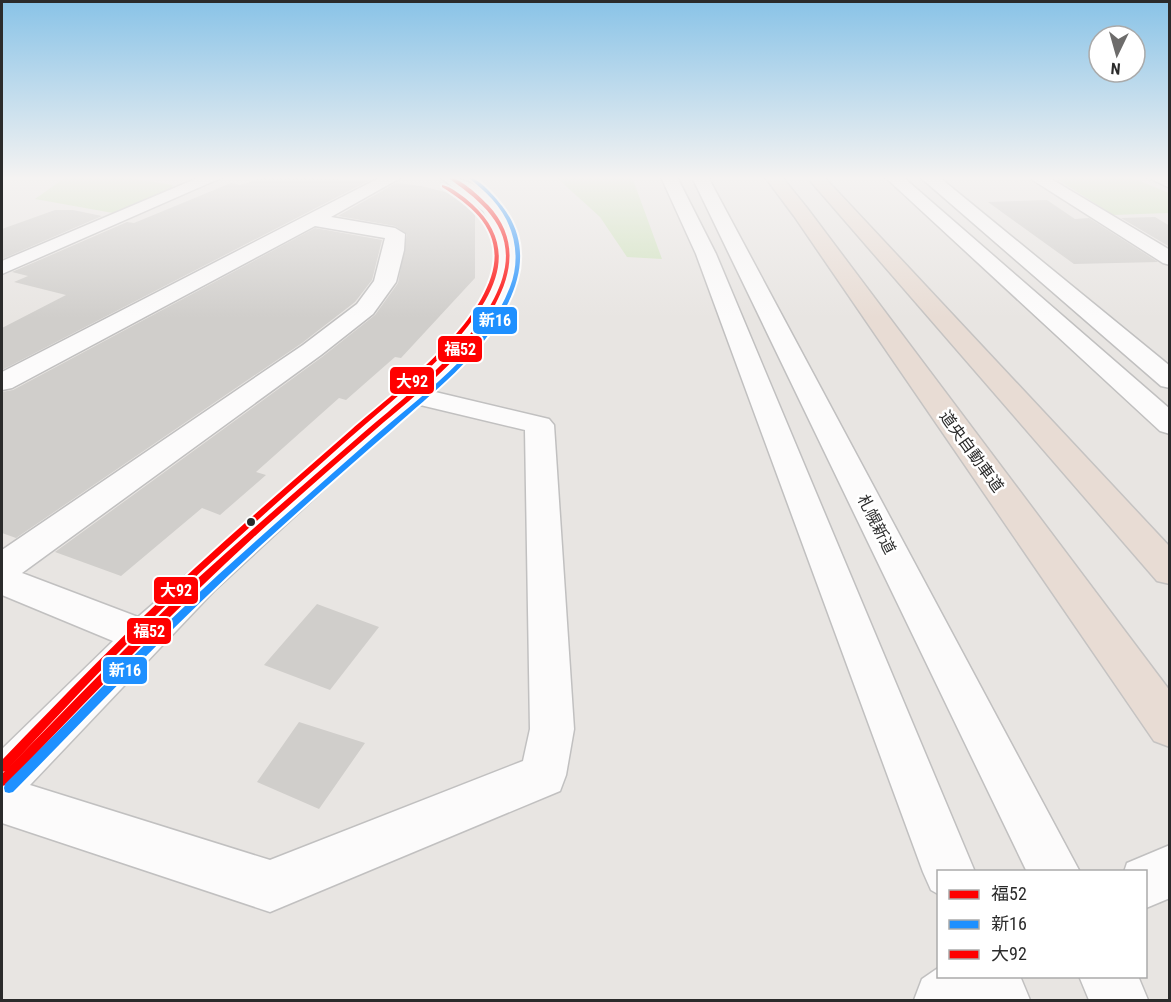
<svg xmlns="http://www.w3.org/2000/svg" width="1171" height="1002" viewBox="0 0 1171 1002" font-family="'Roboto Condensed','Noto Sans JP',sans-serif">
  <rect width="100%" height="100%" fill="#e8e5e2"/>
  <!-- green -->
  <path fill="#cfe2bd" d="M 66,177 L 123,177 L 173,185 L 172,188 L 113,213 L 35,199 Z
    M 556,177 L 632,177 L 662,259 L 627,257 L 600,217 Z
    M 1054,177 L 1130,177 L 1169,193 L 1169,213 L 1113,215 Z"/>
  <!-- building -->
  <path fill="#d0cecb" d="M 262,177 L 370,180 L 2,370 L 2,328 L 66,295 L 14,282 L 28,276 L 12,272 L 127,222 L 134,223 L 231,183 L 241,185 Z
    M 396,183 L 421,186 L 461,196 L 475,207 L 475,278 L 401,358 L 395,357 L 346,400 L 339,398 L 256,472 L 266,475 L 220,515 L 202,508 L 121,576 L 55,552 L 322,357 L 375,315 L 398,283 L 407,234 L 395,226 L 338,216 Z
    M 1047,200 L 1075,219 L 1089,218 L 1158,262 L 1074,264 L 988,202 Z
    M 55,210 L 73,210 L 102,216 L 2,259 L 2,229 Z
    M 1155,217 L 1170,226 L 1170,247 L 1121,218 Z
    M 315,228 L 382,240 L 372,280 L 355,302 L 302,343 L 16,538 L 2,533 L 2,392 L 13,390 Z
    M 317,604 L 379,627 L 330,690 L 264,665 Z
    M 299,722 L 365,743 L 319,809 L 257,782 Z"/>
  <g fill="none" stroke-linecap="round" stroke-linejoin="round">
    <!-- minor casing -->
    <g stroke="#c1c0c0" stroke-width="3">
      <path id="minor" d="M 200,177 L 223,177 L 2,274 L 2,261 Z
        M 381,177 L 402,177 L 331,217 L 395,228 L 405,234 L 404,250 L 396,282 L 373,314 L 321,355 L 22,573 L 138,617 L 410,381 L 452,340 L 482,303 L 497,264 L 495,232 L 483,211 L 440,177 C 466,177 483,187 499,207 C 552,275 478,345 431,391 L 549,419 L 554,425 L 574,729 L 566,775 L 560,791 L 270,912 L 2,823 L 2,749 L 113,641 L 2,595 L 2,550 L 303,345 L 357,304 L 374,281 L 385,238 L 315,226 L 12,388 L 2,390 L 2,372 ZM 416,404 L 525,430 L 530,729 L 523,761 L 270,860 L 30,785 L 214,591 Z
        M 661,177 L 677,177 L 716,254 L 975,872 L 938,872 L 938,894 L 931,890 L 923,872 L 696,254 Z
        M 692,177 L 708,177 L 1080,872 L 1027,872 Z
        M 885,177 L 903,177 L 1170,409 L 1170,434 L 1160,431 Z
        M 920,177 L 939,177 L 1170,366 L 1170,388 L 1161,386 Z
        M 1028,177 L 1048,177 L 1170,250 L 1170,265 L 1163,263 Z
        M 1147,177 L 1170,177 L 1170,188 Z
        M 1170,845 L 1170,898 L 1146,908 L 1146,872 L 1124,872 L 1127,863 Z
        M 938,968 L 938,976 L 1020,976 L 1030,1000 L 914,1000 L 922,979 Z
        M 1079,976 L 1138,976 L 1148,1000 L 1089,1000 Z"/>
    </g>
    <!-- highway casing -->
    <g stroke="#c5c3c2" stroke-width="3">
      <path id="highway" d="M 765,177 L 782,177 L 807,208 L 1170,691 L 1170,747 L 1154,741 L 794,216 Z
        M 807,177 L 824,177 L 1170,547 L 1170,584 L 1157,581 Z"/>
    </g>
    <!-- minor -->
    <use href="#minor" fill="#fcfbfb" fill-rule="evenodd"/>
    <!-- highway -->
    <use href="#highway" fill="#e8dcd4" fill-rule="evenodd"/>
    <!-- bus-1 casing -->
    <g stroke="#fff" stroke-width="4">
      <path id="bus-1" d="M 447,177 C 460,177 479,196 488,205 C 517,236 514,270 495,305 C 467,356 419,392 376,429 C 339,461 303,493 267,525 C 176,608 91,696 6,785 L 2,786 L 2,774 C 66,709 130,642 197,579 C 244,536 292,495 340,453 C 356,439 371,426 388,412 C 430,376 495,324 505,267 C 512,224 478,199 447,177 Z"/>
    </g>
    <!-- bus-2 casing -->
    <g stroke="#fff" stroke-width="4">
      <path id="bus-2" d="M 468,177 C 479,178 495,197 502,206 C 527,238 524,273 506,307 C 481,356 432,393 392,429 C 351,464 310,501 270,537 C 180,618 98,706 13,792 L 9,793 L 5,792 L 4,788 L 5,784 C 76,714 145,642 218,575 C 268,530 318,486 368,442 C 418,398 486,351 510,287 C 522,256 514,223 492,199 C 485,191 476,184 468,177 Z"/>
    </g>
    <!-- bus-3 casing -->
    <g stroke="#fff" stroke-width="4">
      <path id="bus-3" d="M 442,185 C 452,187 464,197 472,204 C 504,233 506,265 485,301 C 458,347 415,381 375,416 C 340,446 305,478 270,509 C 230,545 189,582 151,620 C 101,669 54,720 6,771 L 2,772 L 2,760 C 65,695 128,629 195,568 C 246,521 299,476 351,430 C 396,391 472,335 491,277 C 505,234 476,208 442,187 Z"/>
    </g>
    <!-- bus-1 -->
    <use href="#bus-1" fill="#f00" fill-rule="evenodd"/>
    <!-- bus-2 -->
    <use href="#bus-2" fill="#1e90ff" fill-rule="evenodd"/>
    <!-- bus-3 -->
    <use href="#bus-3" fill="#f00" fill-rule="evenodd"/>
  </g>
  <!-- sky -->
  <linearGradient id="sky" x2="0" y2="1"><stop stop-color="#89c3e7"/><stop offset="0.56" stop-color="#f5f3f2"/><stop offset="1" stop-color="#f5f3f2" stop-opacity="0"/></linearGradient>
  <rect width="1171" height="318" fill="url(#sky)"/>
  <!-- markers -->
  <circle fill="#2b2b2b" stroke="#fff" stroke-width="2" cx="251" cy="522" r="5"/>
  <g text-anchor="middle" stroke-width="5" stroke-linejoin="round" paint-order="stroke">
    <!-- street labels -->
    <g font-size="16" fill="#2b2b2b" stroke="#fff">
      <text transform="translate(972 451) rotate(54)" y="6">道央自動車道</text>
      <text transform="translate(877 524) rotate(63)" y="6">札幌新道</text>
    </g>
  </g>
  <g stroke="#fff" stroke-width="2">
    <rect x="472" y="306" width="46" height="29" rx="6" fill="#1e90ff"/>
    <rect x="437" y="335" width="46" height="28" rx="6" fill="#f00"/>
    <rect x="389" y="366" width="46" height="29" rx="6" fill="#f00"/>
    <rect x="153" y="576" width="46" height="29" rx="6" fill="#f00"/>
    <rect x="126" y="617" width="46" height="28" rx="6" fill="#f00"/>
    <rect x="102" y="656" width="46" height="29" rx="6" fill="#1e90ff"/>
  </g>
  <g font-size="16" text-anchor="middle" font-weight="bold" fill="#fff">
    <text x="495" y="326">新16</text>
    <text x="460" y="355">福52</text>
    <text x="412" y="387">大92</text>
    <text x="176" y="596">大92</text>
    <text x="149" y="637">福52</text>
    <text x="125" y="676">新16</text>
  </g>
  <!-- border -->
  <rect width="1171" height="1002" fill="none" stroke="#2b2b2b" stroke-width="6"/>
  <!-- legend -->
  <rect x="937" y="870" width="210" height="108" fill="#ffffff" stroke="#aaaaaa" stroke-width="1.5"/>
  <rect x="949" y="890" width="30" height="9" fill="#ff0000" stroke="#aaaaaa" stroke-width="1.5"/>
  <text x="991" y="900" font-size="18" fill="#2b2b2b">福52</text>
  <rect x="949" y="920" width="30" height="9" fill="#1e90ff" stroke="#aaaaaa" stroke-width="1.5"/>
  <text x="991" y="930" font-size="18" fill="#2b2b2b">新16</text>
  <rect x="949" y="950" width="30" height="9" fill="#ff0000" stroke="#aaaaaa" stroke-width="1.5"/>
  <text x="991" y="960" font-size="18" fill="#2b2b2b">大92</text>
  <!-- north arrow -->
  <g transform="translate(1117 54) rotate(185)"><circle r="28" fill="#ffffff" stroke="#aaaaaa" stroke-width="1.5"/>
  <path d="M0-4.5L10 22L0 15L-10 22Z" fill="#6d6c6b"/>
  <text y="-9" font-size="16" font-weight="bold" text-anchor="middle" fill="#2b2b2b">N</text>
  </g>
</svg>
